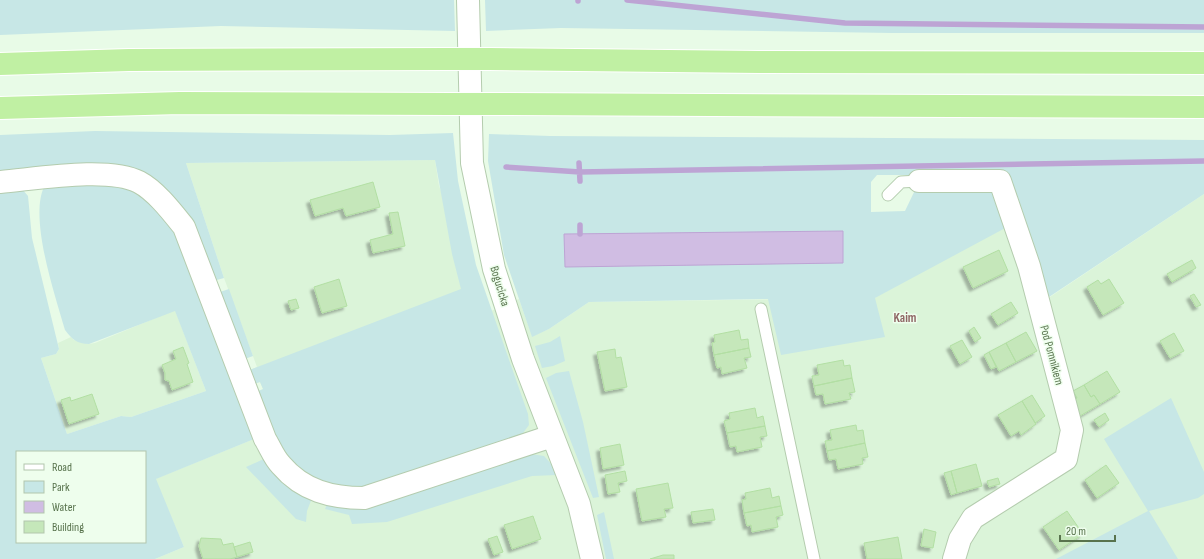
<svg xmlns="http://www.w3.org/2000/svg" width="1204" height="559" viewBox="0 0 1204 559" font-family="'Sofia Sans Condensed',sans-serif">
  <defs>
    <filter id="shadow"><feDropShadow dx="-3.5" dy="3.5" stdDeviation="1" flood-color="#0004"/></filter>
  </defs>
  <rect width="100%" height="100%" fill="#e8fbe7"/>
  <!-- residential -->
  <path fill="#dbf4d9" d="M 435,160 L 439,186 L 491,311 L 519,299 L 532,336 L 549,329 L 589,302 L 875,298 L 998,187 L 1032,309 L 1204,194 L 1204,559 L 155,559 L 184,547 L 155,479 L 254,439 L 263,389 L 260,382 L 251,385 L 247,371 L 257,367 L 224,278 L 186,163 Z
    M 175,310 L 206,391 L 131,417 L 121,416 L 67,434 L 41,358 L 56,354 L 59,349 L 58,343 L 71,337 L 74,340 L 88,344 L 95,343 Z"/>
  <!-- green -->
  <path fill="#c7e7e6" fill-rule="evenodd" d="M 0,0 L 454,0 L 455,31 L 221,26 L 0,35 Z
    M 485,0 L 1204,0 L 1204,33 L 892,33 L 561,28 L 486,31 Z
    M 95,131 L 390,135 L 453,133 L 458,181 L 476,265 L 528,414 L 529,425 L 523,433 L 523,437 L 365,489 L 319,484 L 297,469 L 278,449 L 254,393 L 263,389 L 260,382 L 251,385 L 247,371 L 461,289 L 452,254 L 435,160 L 186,163 L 224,278 L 213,281 L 190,220 L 183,208 L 156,184 L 0,174 L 0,135 Z
    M 489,134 L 550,136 L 1204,140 L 1204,194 L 1043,301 L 1006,175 L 877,175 L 871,182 L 871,212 L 905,211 L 916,188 L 998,187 L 1009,226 L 875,298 L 885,337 L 781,355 L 768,299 L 589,302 L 549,329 L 532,337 L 504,255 L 488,161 ZM 843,231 L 843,263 L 565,235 Z
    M 88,181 L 129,189 L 145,197 L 176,227 L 259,437 L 156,479 L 184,547 L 155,559 L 0,559 L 0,188 L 22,189 L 28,196 L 32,238 L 59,349 L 56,354 L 41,358 L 67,434 L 121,416 L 131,417 L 206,391 L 175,311 L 89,344 C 77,344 72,339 65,330 C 55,295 29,219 44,187 ZM 17,452 L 145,452 L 145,542 L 17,542 Z
    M 229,289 L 253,356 L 242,360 L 217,293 Z
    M 560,336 L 565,361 L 553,366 L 542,368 L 535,346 L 550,342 Z
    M 569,371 L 583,422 L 599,497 L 593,498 L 546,378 L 556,373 Z
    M 1171,398 L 1204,472 L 1204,494 L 1198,498 L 1149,511 L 1178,559 L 1056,559 L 1148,511 L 1104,439 Z
    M 531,454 L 544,456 L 554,467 L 557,475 L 532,476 L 387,522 L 352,524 L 349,515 L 325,509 L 328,502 Z
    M 266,458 L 312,498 L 307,511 L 306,522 L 296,519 L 246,467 Z
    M 604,512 L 614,559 L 606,559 L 597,515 Z"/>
  <!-- water -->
  <path fill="#d0bde3" stroke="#bda4d4" d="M 843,231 L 843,263 L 565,267 L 564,234 Z"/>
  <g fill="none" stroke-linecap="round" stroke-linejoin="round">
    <!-- stream -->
    <path stroke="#bda4d4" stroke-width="5.5" d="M 578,0 L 578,1
      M 627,0 L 845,23 L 1204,27
      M 579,163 L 580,181
      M 506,167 L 580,172 L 1204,161
      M 580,225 L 580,234"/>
  </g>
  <!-- building -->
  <path fill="#c5e7ba" stroke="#b2dfa3" filter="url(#shadow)" d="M 373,182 L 380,207 L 346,216 L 343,208 L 315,216 L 310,200 Z
    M 398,212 L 405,246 L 373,253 L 370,240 L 393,234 L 389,213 Z
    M 999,250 L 1008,271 L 973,288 L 963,267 Z
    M 1192,260 L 1196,268 L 1172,282 L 1167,274 Z
    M 339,279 L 347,306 L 322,313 L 314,287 Z
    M 1109,279 L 1124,303 L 1103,315 L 1087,287 L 1098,280 L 1101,284 Z
    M 1194,294 L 1201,305 L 1196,307 L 1190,296 Z
    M 296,299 L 299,308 L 291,310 L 288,301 Z
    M 1011,302 L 1018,313 L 998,325 L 991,314 Z
    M 974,327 L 981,338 L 975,342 L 969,331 Z
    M 739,330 L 741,340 L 748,339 L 749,348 L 714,355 L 712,343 L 715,342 L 714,335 Z
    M 1026,332 L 1037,351 L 1016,362 L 1006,343 Z
    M 1174,333 L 1184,351 L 1170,358 L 1160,341 Z
    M 962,340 L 972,357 L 960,364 L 950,346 Z
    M 1006,343 L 1016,362 L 999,371 L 989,352 Z
    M 183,347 L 189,363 L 187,364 L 193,382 L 172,390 L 169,381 L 165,380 L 165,373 L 162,365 L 176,359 L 173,351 Z
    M 749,348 L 751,357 L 744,358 L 747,368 L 722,374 L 721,367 L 717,368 L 714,355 Z
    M 615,349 L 616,358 L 621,357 L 627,387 L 605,391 L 597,352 Z
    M 989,352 L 996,367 L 991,369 L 984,355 Z
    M 843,360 L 844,366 L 850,365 L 852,378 L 814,386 L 812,376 L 819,375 L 817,365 Z
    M 1107,371 L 1120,392 L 1100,404 L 1094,395 L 1091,397 L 1084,385 Z
    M 852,378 L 855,392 L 849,393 L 851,399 L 825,404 L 823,394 L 816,395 L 814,386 Z
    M 1084,385 L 1091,397 L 1094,395 L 1100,404 L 1080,416 L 1072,401 L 1077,398 L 1073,391 Z
    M 92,394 L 99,414 L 69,424 L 61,400 L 70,397 L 71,401 Z
    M 1032,395 L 1045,416 L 1035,423 L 1022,401 Z
    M 1022,401 L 1036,424 L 1021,435 L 1019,431 L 1011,436 L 998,415 Z
    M 755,408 L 757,418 L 763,416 L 765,426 L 727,433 L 724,421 L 730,419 L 729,413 Z
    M 1105,413 L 1109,420 L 1099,427 L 1094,420 Z
    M 856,425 L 857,431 L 863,430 L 865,443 L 827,451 L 825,441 L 832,440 L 830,430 Z
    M 765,426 L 767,436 L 760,437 L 762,447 L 737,452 L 736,446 L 730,447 L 727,433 Z
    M 865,443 L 868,457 L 862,458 L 863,464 L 838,469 L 836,459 L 829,460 L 827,451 Z
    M 620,444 L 624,465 L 603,469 L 600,448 Z
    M 976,464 L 982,486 L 957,493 L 951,471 Z
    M 1106,465 L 1119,483 L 1097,498 L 1085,480 Z
    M 625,471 L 627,481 L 618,483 L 620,492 L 608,494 L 605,475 Z
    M 951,471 L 957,493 L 951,495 L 944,473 Z
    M 998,478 L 1000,484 L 989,487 L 987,481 Z
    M 668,483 L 673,508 L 664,509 L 666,517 L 642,521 L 636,489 Z
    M 770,488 L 772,498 L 779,496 L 781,506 L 744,513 L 742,500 L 746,499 L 745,493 Z
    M 781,506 L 783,515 L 776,517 L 778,527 L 752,532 L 751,525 L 747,526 L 744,513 Z
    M 713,509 L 715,520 L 693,523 L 691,512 Z
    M 1067,511 L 1083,534 L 1059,550 L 1043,527 Z
    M 533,516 L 541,539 L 512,549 L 504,525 Z
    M 924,529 L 936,532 L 933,548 L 921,546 Z
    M 497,536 L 503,552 L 494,555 L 488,539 Z
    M 898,537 L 902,559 L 867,559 L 864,543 Z
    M 201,538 L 221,539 L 223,545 L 233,543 L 237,557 L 230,559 L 203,559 L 199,546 Z
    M 250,542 L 253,552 L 237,557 L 234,547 Z
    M 663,555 L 674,555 L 674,559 L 650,559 Z"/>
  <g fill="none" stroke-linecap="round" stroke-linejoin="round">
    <!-- lane casing -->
    <g stroke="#b4ccae" stroke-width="13">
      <path id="lane" d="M 888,195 L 901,182 L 919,181
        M 761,309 L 814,559"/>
    </g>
    <!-- street casing -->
    <g stroke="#b4ccae" stroke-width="24">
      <path id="street" d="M 468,0 L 472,163 L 494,269 L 523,359 L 579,504 L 592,559
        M 919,181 L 1000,181 L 1029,266 L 1072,430 L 1066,459 L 973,518 L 960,539 L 954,559
        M 0,182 C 36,179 108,166 139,182 C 156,191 172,212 184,227 L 265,439 C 270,447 274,458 281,465 C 303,491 332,498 364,498 L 552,436"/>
    </g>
    <!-- highway casing -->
    <g stroke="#fff" stroke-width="24">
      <path id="highway" d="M 489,59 L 760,62 L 1204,63
        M 0,64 L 129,60 L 451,59
        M 489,104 L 1204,107
        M 0,108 L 180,103 L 451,104"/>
    </g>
    <!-- lane -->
    <use href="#lane" stroke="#fff" stroke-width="11"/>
    <!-- street -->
    <use href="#street" stroke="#fff" stroke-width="22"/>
    <!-- highway -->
    <use href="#highway" stroke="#c0f0a3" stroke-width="22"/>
    <!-- highway-bridge casing -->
    <g stroke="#fff" stroke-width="24" stroke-linecap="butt">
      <path id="highway-bridge" d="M 451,59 L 489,59
        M 451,104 L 489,104"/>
    </g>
    <!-- highway-bridge -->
    <use href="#highway-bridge" stroke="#c0f0a3" stroke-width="22"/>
  </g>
  <g text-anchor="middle" stroke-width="3" stroke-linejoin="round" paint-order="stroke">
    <!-- street labels -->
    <g font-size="12" fill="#58734d" stroke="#eefeed">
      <text transform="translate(500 286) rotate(73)" y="4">Bogucicka</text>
      <text transform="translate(1052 355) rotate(75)" y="4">Pod Pomnikiem</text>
    </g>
    <!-- neighbourhood labels -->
    <g font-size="13" font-weight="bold" fill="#8f6665" stroke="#eefeed">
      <text x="905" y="322">Kaim</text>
    </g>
  </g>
  <!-- legend -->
  <rect x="16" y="451" width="130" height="92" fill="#eefeed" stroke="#b2c6ad"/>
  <rect x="24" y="464" width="20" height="6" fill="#ffffff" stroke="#b2c6ad"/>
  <text x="52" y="471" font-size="12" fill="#58734d">Road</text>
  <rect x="24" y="481" width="20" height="12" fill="#c7e7e6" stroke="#b2c6ad"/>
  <text x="52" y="491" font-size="12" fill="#58734d">Park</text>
  <rect x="24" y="501" width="20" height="12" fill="#d0bde3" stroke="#b2c6ad"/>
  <text x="52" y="511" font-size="12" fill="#58734d">Water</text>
  <rect x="24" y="521" width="20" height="12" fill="#c5e7ba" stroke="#b2c6ad"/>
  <text x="52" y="531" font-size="12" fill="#58734d">Building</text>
  <!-- scale -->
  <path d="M1060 535v6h55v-6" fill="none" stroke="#58734d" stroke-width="2"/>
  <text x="1066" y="535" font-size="12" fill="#58734d" stroke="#eefeed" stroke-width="3" paint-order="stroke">20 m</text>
</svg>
